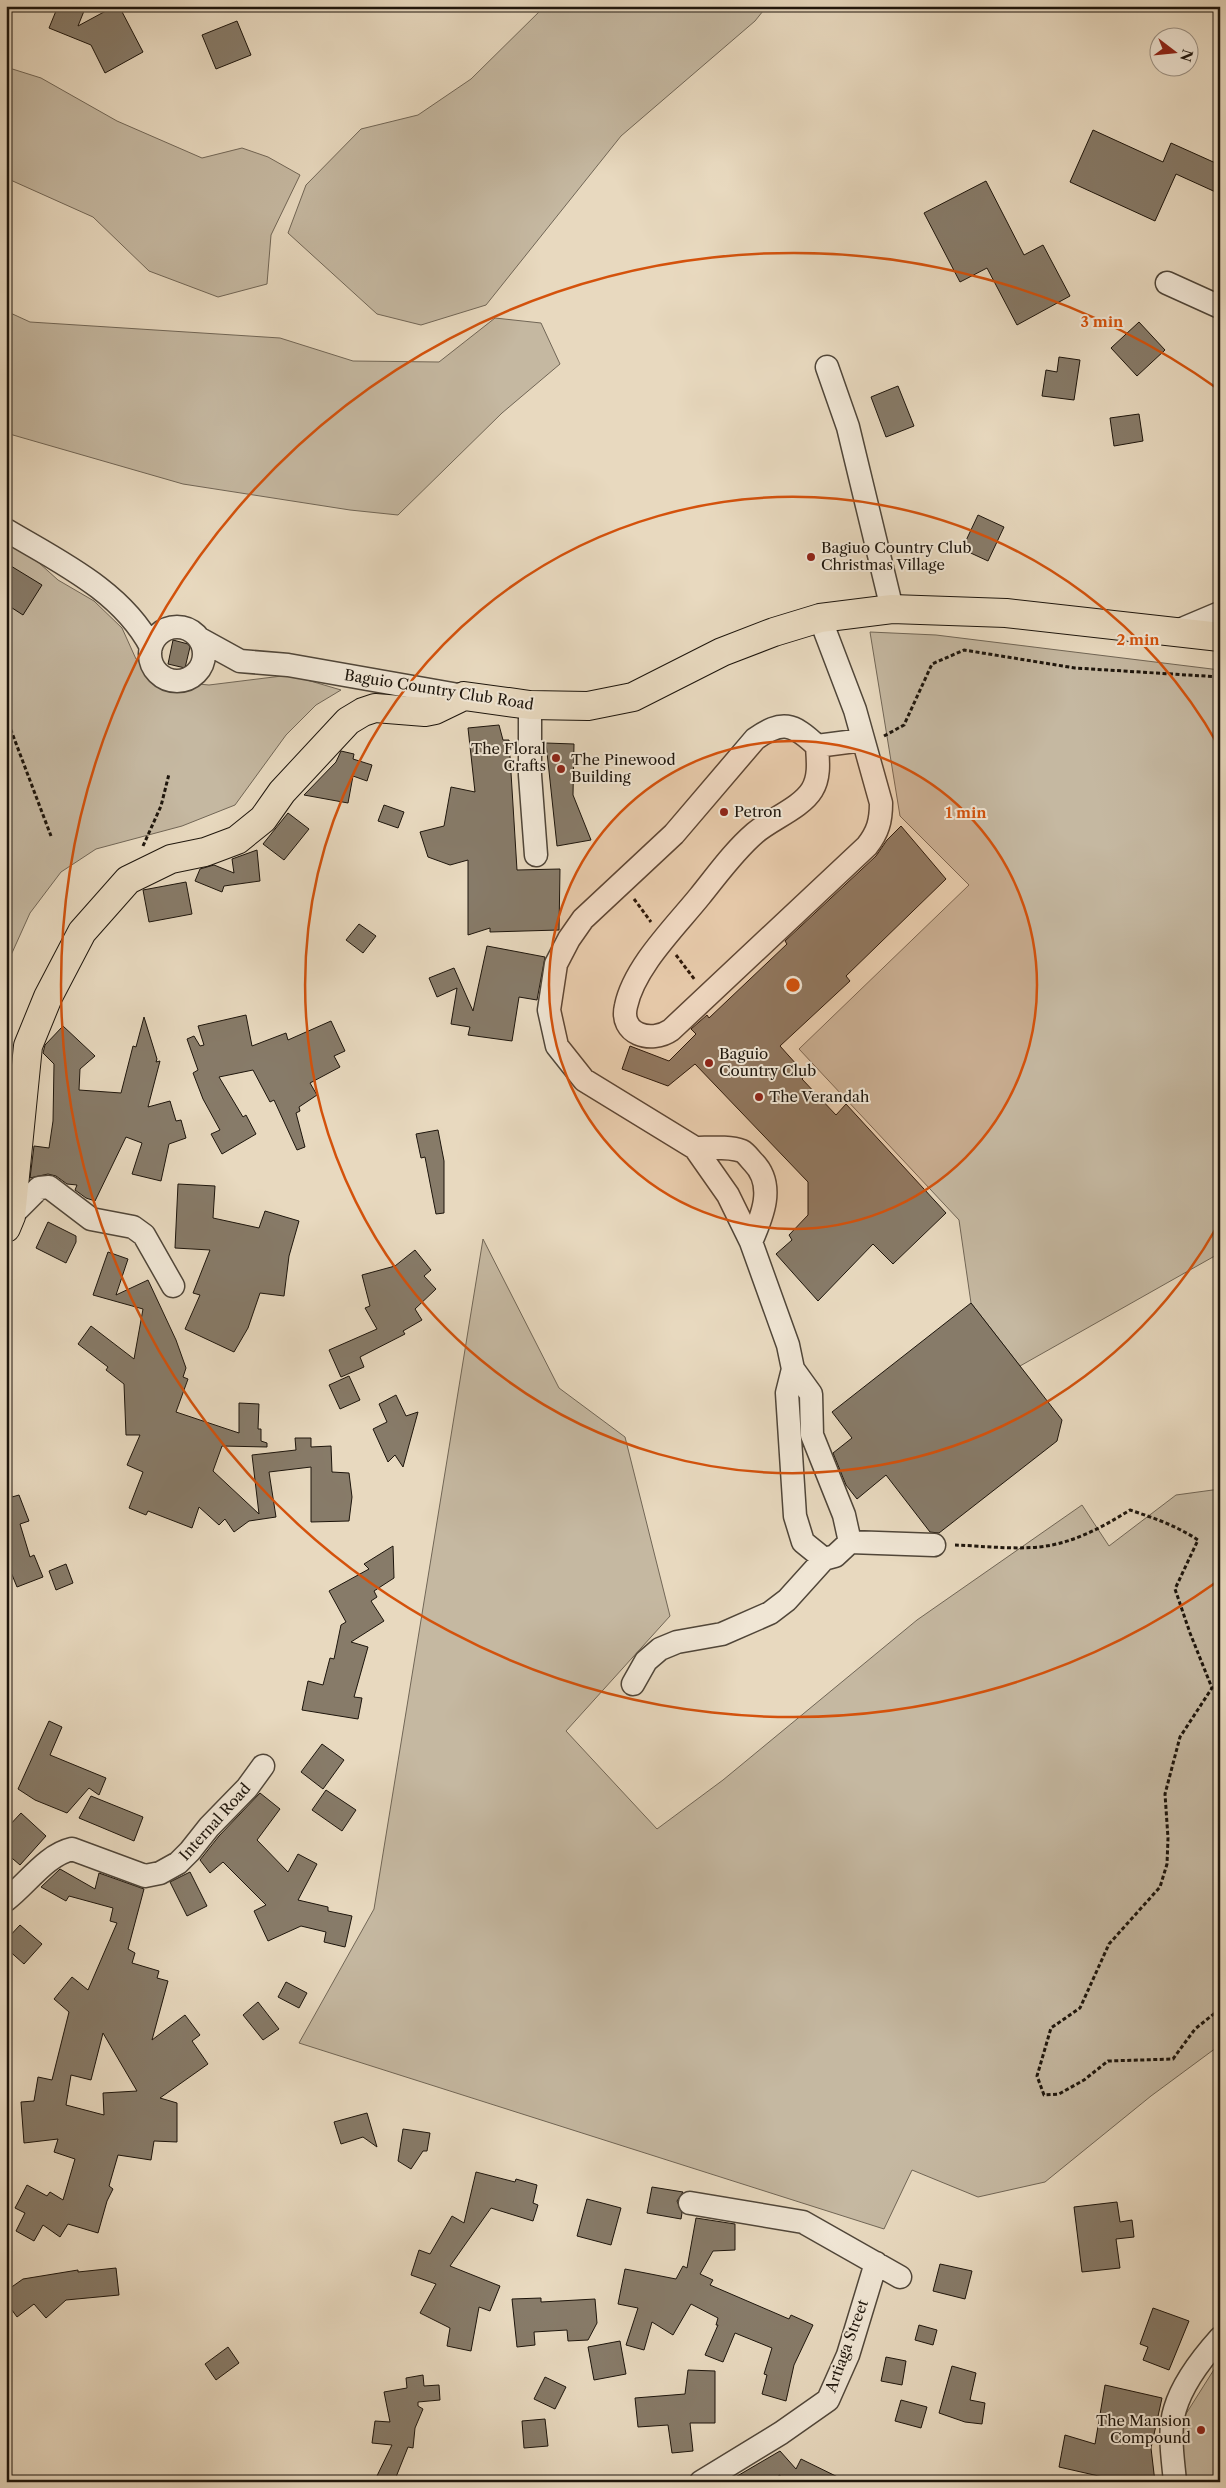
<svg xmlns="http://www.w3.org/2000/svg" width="1226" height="2488" viewBox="0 0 1226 2488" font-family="'Libre Caslon Text',serif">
  <rect width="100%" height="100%" fill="#e8d9bf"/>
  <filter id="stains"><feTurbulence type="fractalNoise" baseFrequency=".004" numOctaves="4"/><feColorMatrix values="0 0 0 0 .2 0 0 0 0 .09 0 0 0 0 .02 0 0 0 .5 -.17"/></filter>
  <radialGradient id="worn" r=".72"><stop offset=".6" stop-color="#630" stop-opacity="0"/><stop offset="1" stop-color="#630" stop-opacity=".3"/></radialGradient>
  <!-- green -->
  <path fill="#c5b8a1" stroke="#716656" d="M 545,6 L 767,6 L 755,21 L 621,136 L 486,305 L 421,325 L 377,314 L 288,233 L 306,185 L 361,129 L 418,115 L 471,79 Z
    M 6,67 L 41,78 L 117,121 L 202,158 L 242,148 L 268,157 L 300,175 L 271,235 L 267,284 L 218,297 L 149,271 L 93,217 L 6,178 Z
    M 6,311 L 30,322 L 280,338 L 353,361 L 439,362 L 495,318 L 541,323 L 560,364 L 502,413 L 398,515 L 350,510 L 183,484 L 6,433 Z
    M 6,539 L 28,553 L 58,580 L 94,601 L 122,628 L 136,659 L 166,681 L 209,685 L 290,675 L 341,690 L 316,705 L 286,735 L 235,805 L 182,826 L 96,849 L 61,872 L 30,913 L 7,964 L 6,980 Z
    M 870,632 L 936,635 L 1220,670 L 1220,1253 L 1020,1366 L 971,1303 L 959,1220 L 799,1049 L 969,885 L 900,816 Z
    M 483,1239 L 559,1388 L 625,1437 L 670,1616 L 566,1731 L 657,1829 L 723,1780 L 917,1620 L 1082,1505 L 1109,1546 L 1176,1495 L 1220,1489 L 1220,2045 L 1151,2096 L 1045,2182 L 978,2197 L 912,2170 L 884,2229 L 299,2043 L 374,1909 Z
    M 1220,2360 L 1220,2482 L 1187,2482 L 1180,2443 L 1184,2417 Z"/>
  <!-- building -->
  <path fill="#877b69" stroke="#1d150c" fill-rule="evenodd" d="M 58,6 L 86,6 L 78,26 L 115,6 L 119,6 L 143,52 L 105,73 L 91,45 L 49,28 Z
    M 237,21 L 251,55 L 216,69 L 202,35 Z
    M 1093,130 L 1163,162 L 1171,143 L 1220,165 L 1220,194 L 1176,174 L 1155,221 L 1070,182 Z
    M 986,181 L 1024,255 L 1043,245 L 1070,296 L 1017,325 L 987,268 L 960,282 L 924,213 Z
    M 1139,322 L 1165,350 L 1137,376 L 1111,348 Z
    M 1059,357 L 1080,360 L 1074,400 L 1042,396 L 1046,370 L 1057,372 Z
    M 898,386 L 914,426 L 886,437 L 871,397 Z
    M 1139,414 L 1143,441 L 1114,446 L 1110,418 Z
    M 978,515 L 1004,527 L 988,561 L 962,549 Z
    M 6,563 L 42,585 L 23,615 L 6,604 Z
    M 173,640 L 188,644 L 190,647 L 185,668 L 168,664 Z
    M 499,725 L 503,740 L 509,740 L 517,870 L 560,869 L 559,930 L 490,932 L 490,928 L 468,935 L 468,860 L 450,865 L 428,857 L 420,832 L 444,826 L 451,787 L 475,792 L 468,728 Z
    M 546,743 L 574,744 L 573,795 L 591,840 L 557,846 Z
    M 341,751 L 354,754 L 353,759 L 372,765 L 367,781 L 353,776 L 348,803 L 304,795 L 336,762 Z
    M 384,805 L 404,812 L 398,828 L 378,821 Z
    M 288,813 L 309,829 L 284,860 L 263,844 Z
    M 901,826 L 946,879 L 846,976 L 850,981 L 780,1046 L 806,1075 L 802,1079 L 836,1115 L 846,1104 L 946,1213 L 893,1264 L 873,1244 L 818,1301 L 776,1254 L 792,1240 L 789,1235 L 808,1215 L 808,1182 L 695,1064 L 668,1086 L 622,1069 L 630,1046 L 669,1061 L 696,1034 L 691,1029 L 707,1015 L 709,1018 L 787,944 L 785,941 L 876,856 L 887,840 Z
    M 257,850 L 260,881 L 224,886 L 222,892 L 195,881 L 200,869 L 214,865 L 234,873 L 232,859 Z
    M 186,882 L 192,914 L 149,922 L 143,890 Z
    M 359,924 L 376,936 L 363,953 L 346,940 Z
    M 487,946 L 545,957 L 537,1000 L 519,997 L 512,1041 L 468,1035 L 470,1027 L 451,1024 L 457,988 L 437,997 L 429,978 L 454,968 L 473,1011 Z
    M 246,1015 L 252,1046 L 286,1033 L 288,1040 L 331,1021 L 345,1051 L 334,1056 L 340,1067 L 310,1083 L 317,1095 L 299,1107 L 300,1111 L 296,1113 L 305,1147 L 297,1150 L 274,1100 L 270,1102 L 253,1070 L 219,1077 L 243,1117 L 246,1115 L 256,1134 L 222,1154 L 211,1134 L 220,1130 L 203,1099 L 193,1073 L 198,1070 L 187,1039 L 194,1036 L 200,1046 L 204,1045 L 198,1026 Z
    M 144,1017 L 157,1059 L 156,1062 L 160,1061 L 148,1107 L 170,1101 L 176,1121 L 181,1120 L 186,1138 L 169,1144 L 161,1181 L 132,1174 L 142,1143 L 126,1137 L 95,1201 L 86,1198 L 75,1190 L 77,1185 L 67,1184 L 56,1176 L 48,1174 L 30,1178 L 34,1146 L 49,1148 L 53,1121 L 54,1064 L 43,1053 L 45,1045 L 63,1026 L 95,1056 L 80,1069 L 79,1090 L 121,1093 L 133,1046 L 136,1047 Z
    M 438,1130 L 444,1161 L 444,1213 L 436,1214 L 425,1157 L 421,1158 L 416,1134 Z
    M 178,1184 L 215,1186 L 213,1218 L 259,1228 L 265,1211 L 299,1221 L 289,1256 L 284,1296 L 260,1293 L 248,1328 L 234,1352 L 185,1329 L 200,1295 L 193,1293 L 210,1250 L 175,1248 Z
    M 48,1222 L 76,1236 L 76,1242 L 66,1263 L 36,1248 Z
    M 415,1250 L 431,1270 L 424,1276 L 436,1289 L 415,1309 L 422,1320 L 403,1331 L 405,1334 L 360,1357 L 364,1367 L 341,1377 L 329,1350 L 377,1329 L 365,1308 L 370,1306 L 362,1275 L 395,1266 Z
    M 108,1252 L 128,1259 L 116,1295 L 148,1280 L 176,1340 L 186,1368 L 183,1377 L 188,1379 L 176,1412 L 239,1433 L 239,1403 L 259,1404 L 258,1429 L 261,1429 L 261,1441 L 267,1443 L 267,1447 L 222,1446 L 213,1471 L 259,1514 L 252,1455 L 296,1450 L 295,1438 L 311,1438 L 311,1447 L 331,1446 L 332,1472 L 349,1473 L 352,1497 L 349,1521 L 311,1522 L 311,1467 L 269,1472 L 276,1517 L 249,1521 L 234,1532 L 225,1519 L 219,1525 L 199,1507 L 192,1528 L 148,1511 L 146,1515 L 129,1508 L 143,1472 L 127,1465 L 140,1435 L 126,1435 L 124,1384 L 106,1370 L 108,1367 L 78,1344 L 91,1326 L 134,1359 L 143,1309 L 93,1295 Z
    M 971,1303 L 1062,1420 L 1057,1441 L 939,1533 L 930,1532 L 886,1475 L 857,1499 L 846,1485 L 833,1453 L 852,1438 L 832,1412 Z
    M 349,1376 L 360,1400 L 340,1409 L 329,1385 Z
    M 396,1395 L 406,1416 L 418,1412 L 403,1467 L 395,1455 L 388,1462 L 373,1429 L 387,1422 L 379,1404 Z
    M 6,1492 L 11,1492 L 12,1497 L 19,1495 L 29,1521 L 20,1524 L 30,1557 L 34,1555 L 43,1577 L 17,1587 L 6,1560 Z
    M 393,1546 L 394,1578 L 374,1591 L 377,1597 L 371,1601 L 384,1621 L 351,1642 L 368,1647 L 354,1697 L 362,1698 L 358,1719 L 302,1710 L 308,1681 L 323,1685 L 330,1658 L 334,1659 L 341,1625 L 346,1622 L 329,1591 L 369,1569 L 364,1564 Z
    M 66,1564 L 73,1583 L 56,1590 L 49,1571 Z
    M 49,1721 L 62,1727 L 50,1755 L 106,1778 L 99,1795 L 89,1788 L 67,1813 L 35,1800 L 18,1789 Z
    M 322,1744 L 344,1760 L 323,1789 L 301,1772 Z
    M 326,1790 L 356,1810 L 342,1831 L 312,1810 Z
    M 260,1793 L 280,1809 L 257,1840 L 288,1872 L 298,1854 L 317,1864 L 298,1900 L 328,1907 L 328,1911 L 352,1916 L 345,1947 L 324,1942 L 326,1932 L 301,1926 L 268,1941 L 254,1911 L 266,1905 L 223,1862 L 210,1873 L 200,1860 L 219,1836 Z
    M 91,1796 L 143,1817 L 134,1841 L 79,1818 Z
    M 21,1813 L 46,1836 L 20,1865 L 6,1853 L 6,1829 Z
    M 60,1869 L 95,1889 L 99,1873 L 144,1889 L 128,1949 L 135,1953 L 132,1963 L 159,1971 L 157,1978 L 168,1981 L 152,2040 L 185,2015 L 200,2035 L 192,2041 L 208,2064 L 160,2098 L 177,2103 L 177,2142 L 154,2141 L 151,2160 L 118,2155 L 109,2186 L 113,2189 L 107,2201 L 98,2233 L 68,2224 L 60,2237 L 43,2225 L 34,2241 L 16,2231 L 25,2213 L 15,2208 L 27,2185 L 47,2196 L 50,2192 L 63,2200 L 75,2159 L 54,2152 L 58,2139 L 24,2143 L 21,2102 L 34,2101 L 38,2077 L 52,2080 L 69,2012 L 54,1999 L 72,1977 L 88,1990 L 117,1923 L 110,1921 L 113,1908 L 69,1896 L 66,1901 L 41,1887 ZM 103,2033 L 137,2091 L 103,2093 L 104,2115 L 66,2105 L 71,2075 L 91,2080 Z
    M 190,1872 L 207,1906 L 187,1916 L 170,1882 Z
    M 20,1925 L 42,1944 L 24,1964 L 6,1948 L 6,1940 Z
    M 286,1982 L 307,1993 L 299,2008 L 278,1997 Z
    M 258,2002 L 279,2029 L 263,2040 L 243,2015 Z
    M 367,2113 L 377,2147 L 363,2137 L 341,2144 L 334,2122 Z
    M 403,2129 L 430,2133 L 427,2151 L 423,2151 L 411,2169 L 398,2161 Z
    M 476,2172 L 515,2182 L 516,2179 L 537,2185 L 533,2203 L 538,2205 L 533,2221 L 491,2208 L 450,2266 L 500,2286 L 490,2311 L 479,2307 L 471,2351 L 447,2346 L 450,2328 L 420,2313 L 436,2284 L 411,2275 L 419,2250 L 430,2254 L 452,2216 L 464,2223 Z
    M 652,2187 L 683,2192 L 677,2201 L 682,2213 L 681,2219 L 647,2213 Z
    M 587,2199 L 621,2208 L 611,2245 L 577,2236 Z
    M 1117,2202 L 1120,2222 L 1132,2220 L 1134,2237 L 1116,2239 L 1120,2268 L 1082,2272 L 1074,2207 Z
    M 696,2218 L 735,2224 L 735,2250 L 713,2251 L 700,2274 L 713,2280 L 710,2285 L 789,2319 L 791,2315 L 813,2325 L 794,2365 L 786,2401 L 762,2394 L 767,2375 L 764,2374 L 772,2348 L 735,2333 L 723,2362 L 705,2355 L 718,2325 L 716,2325 L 718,2318 L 691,2304 L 673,2335 L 652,2322 L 644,2350 L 626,2345 L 638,2308 L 618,2304 L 625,2269 L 676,2279 L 683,2266 L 687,2268 Z
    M 940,2264 L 972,2271 L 965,2299 L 933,2291 Z
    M 116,2268 L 119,2295 L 66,2300 L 46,2318 L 34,2304 L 17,2317 L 6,2302 L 6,2291 L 23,2279 L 78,2270 L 78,2272 Z
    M 541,2298 L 541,2302 L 595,2299 L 597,2323 L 588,2340 L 568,2341 L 567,2330 L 534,2332 L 535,2345 L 517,2347 L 512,2299 Z
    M 1153,2308 L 1189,2321 L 1169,2370 L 1143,2360 L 1148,2347 L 1140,2344 Z
    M 919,2325 L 937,2330 L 933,2345 L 915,2340 Z
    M 620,2341 L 626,2374 L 594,2380 L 588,2347 Z
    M 228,2347 L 239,2363 L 216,2380 L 205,2364 Z
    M 886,2357 L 906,2361 L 902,2385 L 881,2381 Z
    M 952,2366 L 976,2373 L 970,2400 L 985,2403 L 982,2424 L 965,2422 L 939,2413 Z
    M 688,2370 L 715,2371 L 715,2423 L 690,2423 L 693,2451 L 672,2453 L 668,2425 L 638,2427 L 635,2398 L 685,2394 Z
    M 423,2375 L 424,2386 L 439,2385 L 440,2400 L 418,2402 L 418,2406 L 423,2409 L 415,2428 L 413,2448 L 408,2447 L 394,2482 L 374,2482 L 392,2445 L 372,2443 L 375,2421 L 390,2422 L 384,2392 L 407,2388 L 406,2378 Z
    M 545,2377 L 566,2387 L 555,2409 L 534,2399 Z
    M 1105,2385 L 1162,2398 L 1151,2448 L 1155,2482 L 1125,2482 L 1059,2467 L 1065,2435 L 1095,2444 Z
    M 901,2400 L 927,2407 L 921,2428 L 895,2421 Z
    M 545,2419 L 548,2446 L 524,2448 L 522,2421 Z
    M 780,2451 L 796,2469 L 801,2459 L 848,2482 L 790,2482 L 779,2475 L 777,2482 L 727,2482 Z"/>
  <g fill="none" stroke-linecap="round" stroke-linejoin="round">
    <!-- minor casing -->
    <g stroke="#504639" stroke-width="25">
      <path id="minor" d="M 1167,283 L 1220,307
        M 827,367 L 848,427 L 892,609
        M 6,530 C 58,561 122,591 151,647
        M150 654a27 27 0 1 1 54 0a27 27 0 1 1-54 0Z
        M 1175,632 L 1220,613
        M 200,639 L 240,661 L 288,665 L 464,696
        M 530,705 L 530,775 L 536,855
        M 817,746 L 863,740
        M 695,1148 C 709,1148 729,1146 742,1151 C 746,1153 750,1159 753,1162 C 776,1185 762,1217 751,1242
        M 11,1216 L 39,1188 L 49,1187 L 91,1219 L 133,1227 L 144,1235 L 173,1286
        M 793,1369 L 787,1393 L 795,1516 L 803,1542 L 824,1559
        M 850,1542 L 934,1545
        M 633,1684 L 646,1661 L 660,1649 L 677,1642 L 722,1634 L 770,1613 L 787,1600 L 824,1559 L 835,1556 L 850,1542 L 844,1515 L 812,1435 L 811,1394 L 793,1369 L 788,1345 L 751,1242 L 728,1195 L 695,1148 L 584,1080 L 557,1046 L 549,1010 L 556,964 L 569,939 L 583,919 L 674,834 L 755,739 C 782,720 793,723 817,746 C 818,761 820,777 812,790 C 801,808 771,819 755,833 C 734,851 717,875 700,896 C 675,927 634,967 626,1006 C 619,1034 651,1044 671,1030 L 867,846 C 878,832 881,821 881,803 L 855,710 L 820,618
        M 6,1900 C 27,1884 46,1855 72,1849 L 145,1876 L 160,1873 L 178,1863 L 190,1851 L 209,1827 L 247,1788 L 263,1766
        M 690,2203 L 803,2222 L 900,2277
        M 701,2482 L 781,2433 L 828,2400 L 848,2355 L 876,2263
        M 1175,2482 C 1173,2459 1168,2431 1175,2409 C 1183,2382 1202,2358 1220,2338"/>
    </g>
    <!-- major casing -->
    <g stroke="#1d150c" stroke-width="30">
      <path id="major" d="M 6,1228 L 11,1216 L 28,1046 L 48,997 L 82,932 L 128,880 L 171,859 L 205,852 L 237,840 L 263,819 L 282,792 L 348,721 L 363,712 L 375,708 L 425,712 L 435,710 L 464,696 L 530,705 L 588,706 L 633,697 L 722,652 L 774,632 L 820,618 L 892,609 L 1006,613 L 1220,637"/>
    </g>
    <!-- path -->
    <path stroke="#1d150c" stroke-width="3" stroke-dasharray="4 2.5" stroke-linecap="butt" d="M 6,717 L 51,836
      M 884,736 L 904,725 L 932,664 L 964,650 L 1075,668 L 1220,677
      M 143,846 L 161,806 L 169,774
      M 634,899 L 651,922
      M 676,955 L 695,980
      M 955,1545 C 985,1546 1024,1551 1052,1545 C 1081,1539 1106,1525 1130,1510 C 1154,1518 1177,1526 1198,1540 L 1175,1589 L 1190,1633 L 1212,1688 L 1180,1737 L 1165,1794 L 1168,1838 L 1167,1864 L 1160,1887 L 1109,1944 L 1080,2008 L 1051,2028 L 1037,2076 L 1044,2095 L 1059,2094 L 1084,2080 L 1108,2061 L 1173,2059 L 1195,2029 L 1220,2009"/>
    <!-- minor -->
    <use href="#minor" stroke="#f0e6d5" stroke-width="22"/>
    <!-- major -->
    <use href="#major" stroke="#e8d9bf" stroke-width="28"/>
  </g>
  <!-- distance rings -->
  <circle cx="793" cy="985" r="244" fill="#d4520c" fill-opacity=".12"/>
  <g fill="none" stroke="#d4520c" stroke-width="2.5">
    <circle cx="793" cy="985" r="244"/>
    <path d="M1218 1225A488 488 0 1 1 1218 745"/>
    <path d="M1218 1581A732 732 0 1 1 1218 389"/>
  </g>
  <!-- markers -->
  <g fill="#8f2418" stroke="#f0e6d5" stroke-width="2">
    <circle cx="811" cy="557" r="5"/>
    <circle cx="556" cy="758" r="5"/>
    <circle cx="561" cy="769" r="5"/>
    <circle cx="724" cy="812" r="5"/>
    <circle cx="709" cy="1063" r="5"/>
    <circle cx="759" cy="1097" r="5"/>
    <circle cx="1201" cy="2430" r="5"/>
  </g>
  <g text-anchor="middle" stroke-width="4" stroke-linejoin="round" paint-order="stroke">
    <!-- poi labels -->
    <g font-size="15" fill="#1d150c" stroke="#f0e6d5" text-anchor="start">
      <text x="821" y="553">Bagiuo Country Club<tspan x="821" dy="17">Christmas Village</tspan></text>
      <text x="546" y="754" text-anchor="end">The Floral<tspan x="546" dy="17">Crafts</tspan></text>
      <text x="571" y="765">The Pinewood<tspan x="571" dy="17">Building</tspan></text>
      <text x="734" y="817">Petron</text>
      <text x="719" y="1059">Baguio<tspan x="719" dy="17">Country Club</tspan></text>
      <text x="769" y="1102">The Verandah</text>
      <text x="1191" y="2426" text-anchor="end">The Mansion<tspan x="1191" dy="17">Compound</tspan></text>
    </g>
    <!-- street labels -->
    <g font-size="15" fill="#1d150c" stroke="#f0e6d5">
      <text transform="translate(439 690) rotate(9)" y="5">Baguio Country Club Road</text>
      <text transform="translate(215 1822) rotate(-48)" y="5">Internal Road</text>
      <text transform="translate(847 2346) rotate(-70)" y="5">Artiaga Street</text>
    </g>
  </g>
  <circle cx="793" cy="985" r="8" fill="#d4520c" stroke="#f0e6d5" stroke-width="2.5"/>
  <g font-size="15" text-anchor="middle" font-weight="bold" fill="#d4520c" stroke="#f0e6d5" stroke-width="4" stroke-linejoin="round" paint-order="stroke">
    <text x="1102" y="327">3 min</text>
    <text x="1138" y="645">2 min</text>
    <text x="966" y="818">1 min</text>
  </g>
  <!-- margin -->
  <rect width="1226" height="2488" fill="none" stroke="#e8d9bf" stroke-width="25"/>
  <rect x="8" y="8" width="1211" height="2473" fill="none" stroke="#1d150c" stroke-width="2.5"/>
  <rect x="12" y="12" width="1201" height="2463" fill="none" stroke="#1d150c"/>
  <!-- north arrow -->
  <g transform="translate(1174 52) rotate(106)"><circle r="24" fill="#f0e6d5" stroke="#9c9285"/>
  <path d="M0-4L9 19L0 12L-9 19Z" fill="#8f2418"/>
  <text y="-8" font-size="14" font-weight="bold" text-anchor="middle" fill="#1d150c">N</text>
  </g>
  <rect width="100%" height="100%" filter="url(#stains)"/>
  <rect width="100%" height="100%" fill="url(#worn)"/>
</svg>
